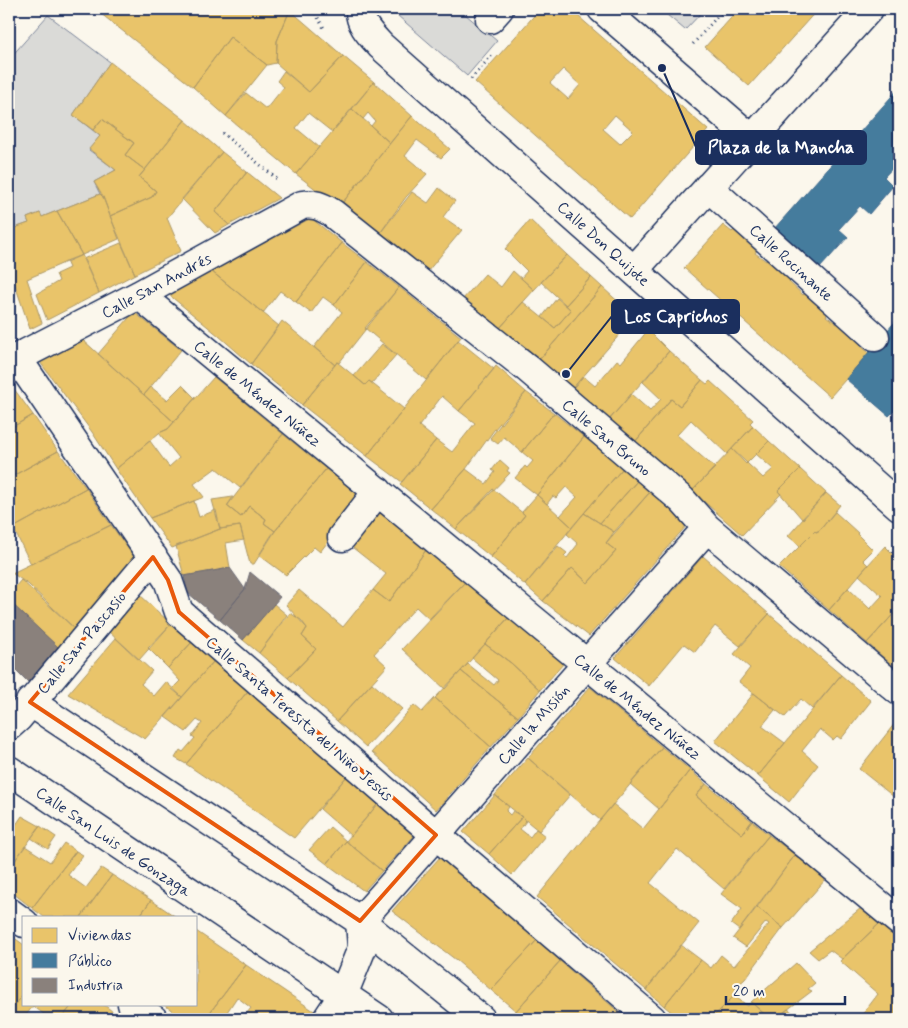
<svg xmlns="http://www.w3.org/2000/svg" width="908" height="1028" viewBox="0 0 908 1028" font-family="Mynerve,sans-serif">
  <rect width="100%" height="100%" fill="#fbf7ec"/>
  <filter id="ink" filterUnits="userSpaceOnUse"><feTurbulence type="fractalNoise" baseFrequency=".02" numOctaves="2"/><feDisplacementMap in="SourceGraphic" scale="10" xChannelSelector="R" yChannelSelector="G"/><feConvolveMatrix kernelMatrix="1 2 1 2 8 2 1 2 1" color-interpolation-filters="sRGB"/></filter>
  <g filter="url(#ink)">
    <!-- green -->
    <path fill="#dadad7" stroke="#7a849a" d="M 390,9 L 469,9 L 465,14 L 497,41 L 467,76 Z
      M 660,9 L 705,9 L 685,30 Z
      M 48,15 L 110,62 L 73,115 L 100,136 L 89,150 L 116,170 L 94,182 L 100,194 L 42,217 L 40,213 L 27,218 L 29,223 L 9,230 L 9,59 Z"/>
    <!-- homes -->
    <path fill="#e9c46a" stroke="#ab9766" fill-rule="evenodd" d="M 95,9 L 289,9 L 290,10 L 277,41 L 276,63 L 267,65 L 230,37 L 193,87 Z
      M 540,9 L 570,9 L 708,130 L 630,219 L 475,82 ZM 563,69 L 580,85 L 568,99 L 550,83 ZM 615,115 L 633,131 L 620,144 L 603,129 Z
      M 739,9 L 818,9 L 749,86 L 705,47 Z
      M 290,10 L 343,56 L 309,92 L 276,63 L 277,41 Z
      M 230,37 L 267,65 L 226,116 L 193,87 Z
      M 343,56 L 374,82 L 332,132 L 308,113 L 296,128 L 319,147 L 296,174 L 226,116 L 246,93 L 266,109 L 284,87 L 277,81 L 284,71 L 309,92 Z
      M 110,62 L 185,120 L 145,170 L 125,155 L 134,143 L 102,119 L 93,130 L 73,115 Z
      M 374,82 L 412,116 L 390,143 L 371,126 L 375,121 L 368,113 L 363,119 L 352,109 Z
      M 352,109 L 390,143 L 339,207 L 296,174 Z
      M 412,116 L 450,149 L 441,158 L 417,140 L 405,156 L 427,174 L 406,197 L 378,236 L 339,207 Z
      M 102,119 L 134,143 L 125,155 L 145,170 L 139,177 L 156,191 L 152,197 L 110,216 L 103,197 L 94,182 L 116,170 L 89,149 L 100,136 L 93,130 Z
      M 185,120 L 222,152 L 167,218 L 181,251 L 135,274 L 110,216 L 152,197 L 156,191 L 139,177 Z
      M 222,152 L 247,172 L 215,212 L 229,225 L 215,233 L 182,199 Z
      M 247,172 L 279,198 L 229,225 L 215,212 Z
      M 439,188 L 455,201 L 443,217 L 462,230 L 427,272 L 378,236 L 412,192 L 428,203 Z
      M 100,194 L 103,197 L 119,239 L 82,255 L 57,211 Z
      M 57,211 L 82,255 L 27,279 L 42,323 L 30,329 L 9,267 L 9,230 L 29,223 L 27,218 L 40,213 L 42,217 Z
      M 311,218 L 342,243 L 296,302 L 280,291 L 263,313 L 211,271 Z
      M 530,220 L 567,255 L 534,290 L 521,278 L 527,271 L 505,249 Z
      M 723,225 L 732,232 L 735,229 L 758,249 L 755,253 L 766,261 L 769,258 L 792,279 L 789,282 L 803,295 L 807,292 L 829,312 L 826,316 L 837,324 L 840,321 L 863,342 L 860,345 L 869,353 L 830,397 L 684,268 Z
      M 121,243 L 135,274 L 99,293 L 83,259 Z
      M 342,243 L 367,262 L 334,305 L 323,297 L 311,313 L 296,302 Z
      M 82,255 L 99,293 L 47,320 L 37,294 L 59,281 L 56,274 L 69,268 L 66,261 Z
      M 567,255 L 591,277 L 566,305 L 541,282 Z
      M 367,262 L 399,287 L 339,363 L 337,362 L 335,365 L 314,347 L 342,312 L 334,305 Z
      M 211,271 L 279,326 L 251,364 L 219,336 L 168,294 Z
      M 513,271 L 534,290 L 499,329 L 463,299 L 485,274 L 501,287 Z
      M 591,277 L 602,287 L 539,360 L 499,329 L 523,302 L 555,328 L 571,310 L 566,305 Z
      M 399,287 L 461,337 L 426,380 L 365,328 Z
      M 602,287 L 635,317 L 573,388 L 539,360 Z
      M 557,298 L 571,310 L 555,328 L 542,317 Z
      M 134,312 L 181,350 L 144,395 L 98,354 Z
      M 282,321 L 335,365 L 302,405 L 251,364 Z
      M 648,330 L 669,351 L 609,420 L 573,388 L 583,376 L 595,386 L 617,360 L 621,363 Z
      M 83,340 L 174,422 L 168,429 L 159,433 L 116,469 L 92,432 L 40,362 Z
      M 458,340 L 494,369 L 459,411 L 442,396 L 419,426 L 436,440 L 402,482 L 367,456 Z
      M 382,344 L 396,355 L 372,383 L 369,381 L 365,385 L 354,376 Z
      M 669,351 L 702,380 L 680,406 L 671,399 L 635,442 L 609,420 L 631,394 L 650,411 L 661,399 L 643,382 Z
      M 337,362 L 365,385 L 369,381 L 404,409 L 367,456 L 302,405 Z
      M 496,366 L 526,392 L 494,430 L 466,469 L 431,509 L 400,484 L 436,440 L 452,452 L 475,423 L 459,411 Z
      M 214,377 L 283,434 L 240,488 L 216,468 L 194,484 L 204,497 L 150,518 L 116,469 L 150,441 L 169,467 L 179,458 L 159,433 L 168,429 Z
      M 702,380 L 707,384 L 710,381 L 753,420 L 750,423 L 753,426 L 727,454 L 691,420 L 677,435 L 715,468 L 692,491 L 658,460 L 635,442 L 671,399 L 680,406 Z
      M 9,382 L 33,415 L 9,429 Z
      M 182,385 L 195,398 L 174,422 L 144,395 L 151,387 L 167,400 Z
      M 526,392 L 554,413 L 522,452 L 504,437 L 498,444 L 490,438 Z
      M 554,413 L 584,437 L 537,495 L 515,478 L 525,466 L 527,468 L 533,461 L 522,452 Z
      M 33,415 L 58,451 L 9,478 L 9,429 Z
      M 753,426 L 769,441 L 746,464 L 732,449 Z
      M 283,434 L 326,469 L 275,531 L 264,523 L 266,519 L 249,506 L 241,517 L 227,506 Z
      M 584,437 L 623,468 L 572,527 L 560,516 L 577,497 L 566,487 L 556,498 L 553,496 L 547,504 L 537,495 Z
      M 769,441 L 800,469 L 778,491 L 781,494 L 742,535 L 692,491 L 732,449 L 763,478 L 773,469 L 756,454 Z
      M 58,451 L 86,488 L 13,528 L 9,521 L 9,478 Z
      M 500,460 L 509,468 L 507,471 L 510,473 L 456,529 L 431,509 L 466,469 L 486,484 L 495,472 L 492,470 Z
      M 623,468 L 637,481 L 600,523 L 584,513 Z
      M 326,469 L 362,498 L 320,552 L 314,547 L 286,575 L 259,555 L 271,536 Z
      M 800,469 L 826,493 L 802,519 L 778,491 Z
      M 637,481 L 650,492 L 614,532 L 600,523 Z
      M 86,488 L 111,525 L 31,564 L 13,528 Z
      M 493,489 L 525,515 L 491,557 L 456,529 Z
      M 650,492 L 688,524 L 589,636 L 543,601 L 572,568 L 588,583 L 616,551 L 606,543 Z
      M 826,493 L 840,505 L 820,530 L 816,532 L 815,531 L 800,546 L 788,536 Z
      M 537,495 L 572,527 L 525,585 L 491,557 L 525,515 L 522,512 Z
      M 233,497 L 227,506 L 241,517 L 249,506 L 266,519 L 264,523 L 275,531 L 254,564 L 250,564 L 240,526 L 220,529 L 212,500 Z
      M 194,501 L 199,517 L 216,510 L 220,529 L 172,548 L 150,518 Z
      M 376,510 L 426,550 L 389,602 L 373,590 L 386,574 L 348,544 Z
      M 835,512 L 858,533 L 857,534 L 873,550 L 863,560 L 868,565 L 829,610 L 779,567 L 815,531 L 816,532 L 820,530 Z
      M 584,513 L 614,532 L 606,543 L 616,551 L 588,583 L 572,568 L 543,601 L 525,585 L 558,546 L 567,553 L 564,556 L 567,558 L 578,544 L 567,534 Z
      M 111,525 L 135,558 L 75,629 L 29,585 L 12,573 Z
      M 240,526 L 244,540 L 226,543 L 230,568 L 184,576 L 176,546 L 220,529 Z
      M 885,546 L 899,560 L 899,608 L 867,643 L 829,610 L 848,588 L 870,609 L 882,596 L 859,575 Z
      M 426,550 L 465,582 L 429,619 L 416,607 L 374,654 L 387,666 L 337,721 L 288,678 L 316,649 L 302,636 L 307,628 L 286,605 L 299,590 L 343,627 L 373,590 L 389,602 Z
      M 703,556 L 769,614 L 740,646 L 715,626 L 695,652 L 684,644 L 649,686 L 615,658 Z
      M 21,580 L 75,629 L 58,647 L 9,601 L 9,594 Z
      M 465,582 L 509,617 L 445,689 L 402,649 Z
      M 138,593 L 171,624 L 139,660 L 107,630 Z
      M 274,604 L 287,615 L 259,653 L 243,640 Z
      M 899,608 L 899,671 L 867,643 Z
      M 290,613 L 301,620 L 307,628 L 302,636 L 316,649 L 288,678 L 259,653 Z
      M 769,614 L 841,675 L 812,709 L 801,699 L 785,717 L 739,682 L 750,668 L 734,654 Z
      M 509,617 L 564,663 L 540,690 L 511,663 L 485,644 Z
      M 171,624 L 192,642 L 168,668 L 148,648 Z
      M 116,638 L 152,671 L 141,684 L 154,696 L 166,682 L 182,697 L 145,739 L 68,694 Z
      M 192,642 L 214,661 L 182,697 L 172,689 L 180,681 L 168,668 Z
      M 485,644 L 511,663 L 540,690 L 518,717 L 461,671 L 468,664 L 494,685 L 498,680 L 472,658 Z
      M 214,661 L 248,691 L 186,764 L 175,758 L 180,750 L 183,752 L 195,738 L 192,736 L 202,723 L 197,720 L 186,732 L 165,717 Z
      M 461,671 L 518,717 L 491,747 L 435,698 Z
      M 841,675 L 871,701 L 841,739 L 837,736 L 833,740 L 820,729 L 802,751 L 818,765 L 789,802 L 758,776 Z
      M 372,683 L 402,709 L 366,747 L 337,721 Z
      M 590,687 L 662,747 L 600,820 L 528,758 Z
      M 248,691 L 347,776 L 294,838 L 254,810 L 186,764 Z
      M 754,693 L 775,710 L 762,726 L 785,743 L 758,776 L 715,741 Z
      M 435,698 L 491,747 L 436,810 L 372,752 L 414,705 L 422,712 Z
      M 899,718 L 899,801 L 859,769 Z
      M 662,747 L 690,770 L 659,809 L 630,784 Z
      M 528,758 L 570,795 L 539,831 L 495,795 Z
      M 690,770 L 706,784 L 696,796 L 742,834 L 752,821 L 769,835 L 724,889 L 677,849 L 650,883 L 699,923 L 646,990 L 537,897 L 613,804 L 643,829 Z
      M 347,776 L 378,804 L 351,836 L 320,809 Z
      M 706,784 L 752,821 L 742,834 L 696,796 Z
      M 495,795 L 509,807 L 506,811 L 510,815 L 513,811 L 522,817 L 489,854 L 463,832 Z
      M 378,804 L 415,835 L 382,871 L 346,841 Z
      M 22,816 L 40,826 L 9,869 L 9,835 Z
      M 522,817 L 526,821 L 520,829 L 530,837 L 536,829 L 545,836 L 512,875 L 489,854 Z
      M 40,826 L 56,837 L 48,849 L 31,838 Z
      M 330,827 L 346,841 L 327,864 L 309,850 Z
      M 769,835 L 795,855 L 739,930 L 731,924 L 742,909 L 721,894 Z
      M 346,841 L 382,871 L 364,891 L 327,864 Z
      M 64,843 L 76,851 L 32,908 L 9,890 L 9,869 L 25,846 L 50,862 Z
      M 76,851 L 83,855 L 68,875 L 86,888 L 101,868 L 112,875 L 81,917 L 44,917 L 32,908 Z
      M 795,855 L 826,879 L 783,928 L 757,907 Z
      M 440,857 L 537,940 L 491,990 L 456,960 L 392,911 Z
      M 112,875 L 151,900 L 139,917 L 81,917 Z
      M 151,900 L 176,917 L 139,917 Z
      M 757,907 L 783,928 L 745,979 L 735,988 L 738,992 L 711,1019 L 680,1019 L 664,1006 L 701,960 L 711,968 L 721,955 L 734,966 L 769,924 L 766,922 L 746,947 L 733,938 Z
      M 861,908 L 880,923 L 842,959 L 830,950 L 818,959 L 809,951 Z
      M 880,923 L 899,939 L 899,1019 L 859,1019 L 878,994 L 840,961 Z
      M 196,931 L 246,965 L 205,1019 L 184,1019 L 163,1004 L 196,1004 Z
      M 9,934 L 24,945 L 24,994 L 10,1011 L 9,1010 Z
      M 537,940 L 560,961 L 516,1011 L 491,990 Z
      M 681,945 L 701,960 L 664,1006 L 646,990 Z
      M 560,961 L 569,969 L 627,1019 L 525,1019 L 516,1011 Z
      M 796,963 L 815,983 L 808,989 L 812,991 L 775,1019 L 770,1019 L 751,1002 Z
      M 246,965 L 314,1011 L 309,1019 L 242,1019 L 251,1008 L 237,997 L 227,1012 L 237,1019 L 205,1019 Z
      M 24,994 L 24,1004 L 73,1004 L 61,1019 L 42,1019 L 45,1015 L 33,1006 L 23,1019 L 21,1019 L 10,1011 Z
      M 734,996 L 748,1006 L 751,1002 L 767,1017 L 764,1019 L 711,1019 Z
      M 73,1004 L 103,1004 L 122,1019 L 61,1019 Z
      M 788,1009 L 801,1019 L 775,1019 Z
      M 9,1010 L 10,1011 L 21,1019 L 9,1019 Z"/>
    <!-- public -->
    <path fill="#457b9d" stroke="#38648a" d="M 899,88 L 899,161 L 884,177 L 893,186 L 869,214 L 860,206 L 839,229 L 848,237 L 819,269 L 774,229 Z
      M 899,317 L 899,406 L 889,416 L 846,379 Z"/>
    <!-- industry -->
    <path fill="#8a817c" stroke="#696873" d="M 230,568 L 245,589 L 220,620 L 188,593 L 184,576 Z
      M 250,572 L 280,597 L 243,640 L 220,620 L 245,589 Z
      M 9,601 L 58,647 L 28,682 L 9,663 Z"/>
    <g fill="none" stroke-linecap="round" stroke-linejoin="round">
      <!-- minor casing -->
      <g stroke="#1b2f5e" stroke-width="31">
        <path id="minor" d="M 360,9 C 359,24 371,35 381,46 L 899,506
          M 602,9 L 752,139
          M 490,19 L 499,9
          M 708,187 L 875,337
          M 634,270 L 869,9
          M 139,295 L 899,921
          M 17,358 L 168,580 L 179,612 L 436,835 L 652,1019
          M 9,362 L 139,295 L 302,205 C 314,203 321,206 332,213 L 527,368 L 682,500 L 707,528 L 899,691
          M 342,537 L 378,491
          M 30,702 L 360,921 L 481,1019
          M 9,726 L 18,718 L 153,557
          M 9,770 L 379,1019
          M 9,912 L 24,923
          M 132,1004 L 153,1019
          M 327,1019 L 343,995 L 362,948 L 360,921 L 707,528"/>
      </g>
      <!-- path -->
      <path stroke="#1b2f5e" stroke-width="3" stroke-dasharray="1 4" stroke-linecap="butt" d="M 313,9 L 325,30
        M 693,44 L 724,9
        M 471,79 L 493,54
        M 222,133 L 277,179"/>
      <!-- minor -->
      <use href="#minor" stroke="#fbf7ec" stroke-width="28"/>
    </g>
  </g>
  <!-- marked area -->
  <path fill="none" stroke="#e8590c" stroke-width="4" stroke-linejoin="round" d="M 153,557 L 168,580 L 179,612 L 436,835 L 360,921 L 30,702 Z"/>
  <g text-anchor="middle" stroke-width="5" stroke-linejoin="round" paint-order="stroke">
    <!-- street labels -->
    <g font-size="16" fill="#1b2f5e" stroke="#fbf7ec">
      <text transform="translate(604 243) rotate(42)" y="6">Calle Don Quijote</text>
      <text transform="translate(792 262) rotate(42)" y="6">Calle Rocinante</text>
      <text transform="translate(156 285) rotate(-28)" y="6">Calle San Andrés</text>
      <text transform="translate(258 393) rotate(39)" y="6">Calle de Méndez Núñez</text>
      <text transform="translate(607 437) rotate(40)" y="6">Calle San Bruno</text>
      <text transform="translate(81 642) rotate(-50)" y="6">Calle San Pascasio</text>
      <text transform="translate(638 706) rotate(39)" y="6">Calle de Méndez Núñez</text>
      <text transform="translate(300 718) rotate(41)" y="6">Calle Santa Teresita del Niño Jesús</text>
      <text transform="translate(533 724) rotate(-49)" y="6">Calle la Misión</text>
      <text transform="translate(114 841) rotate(34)" y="6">Calle San Luis de Gonzaga</text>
    </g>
  </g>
  <!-- callouts -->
  <path fill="none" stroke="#1b2f5e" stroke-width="2" d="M662 68L696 147M566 374L612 316"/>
  <g fill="#1b2f5e" stroke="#fbf7ec" stroke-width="2">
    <circle cx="662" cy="68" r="5"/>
    <circle cx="566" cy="374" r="5"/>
  </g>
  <g fill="#1b2f5e" stroke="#1b2f5e" stroke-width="2">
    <rect x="696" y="131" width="170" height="33" rx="5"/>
    <rect x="612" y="300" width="127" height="33" rx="5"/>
  </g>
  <g font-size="18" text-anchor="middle" font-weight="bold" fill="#fff">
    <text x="781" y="153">Plaza de la Mancha</text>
    <text x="676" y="322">Los Caprichos</text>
  </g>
  <!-- margin -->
  <rect width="908" height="1028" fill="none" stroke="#fbf7ec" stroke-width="30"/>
  <rect x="15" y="15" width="878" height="998" fill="none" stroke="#1b2f5e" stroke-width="2" filter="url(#ink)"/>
  <!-- legend -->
  <rect x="22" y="916" width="175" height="90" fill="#fbf7ec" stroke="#a1a7b3"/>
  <rect x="32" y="928" width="25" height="15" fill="#e9c46a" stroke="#a1a7b3"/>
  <text x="68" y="940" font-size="15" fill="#1b2f5e">Viviendas</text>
  <rect x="32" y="953" width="25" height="15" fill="#457b9d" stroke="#a1a7b3"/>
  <text x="68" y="966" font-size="15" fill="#1b2f5e">Público</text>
  <rect x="32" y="978" width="25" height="15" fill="#8a817c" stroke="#a1a7b3"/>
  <text x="68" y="990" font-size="15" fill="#1b2f5e">Industria</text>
  <!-- scale -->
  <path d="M726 996v8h119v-8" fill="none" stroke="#1b2f5e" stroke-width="2.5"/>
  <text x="733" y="996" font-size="15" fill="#1b2f5e" stroke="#fbf7ec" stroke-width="4" paint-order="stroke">20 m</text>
</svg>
